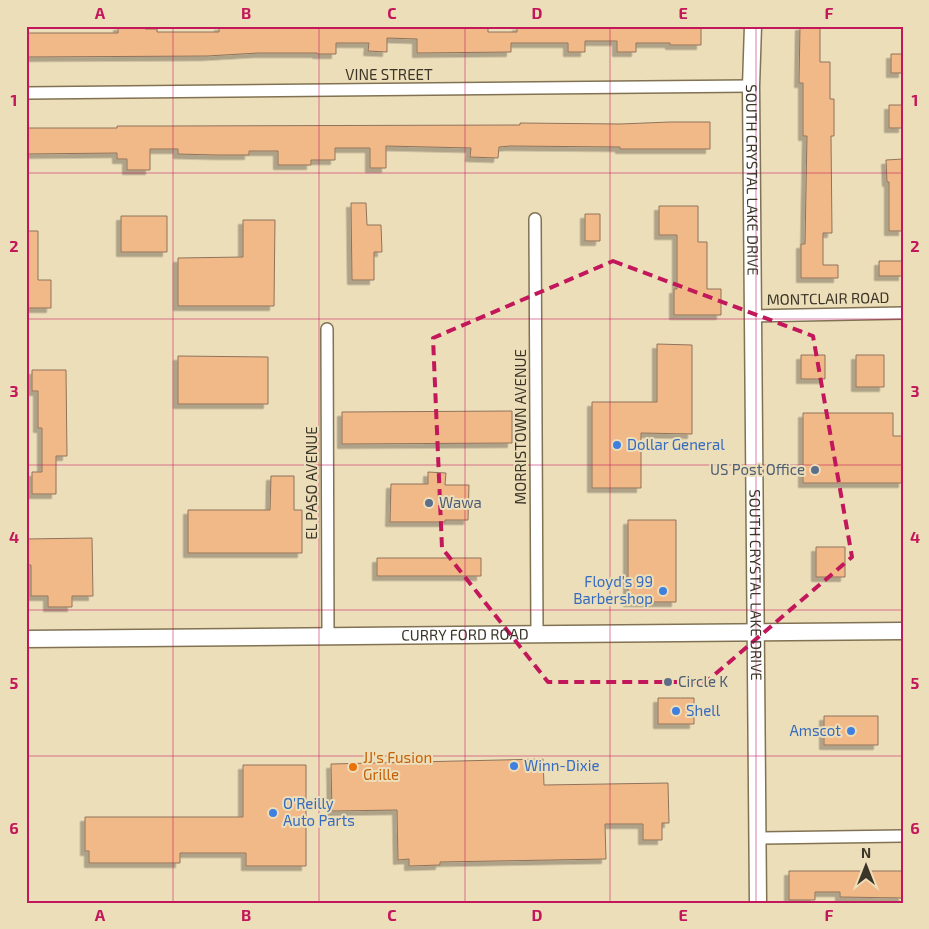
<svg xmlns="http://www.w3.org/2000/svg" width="929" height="929" viewBox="0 0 929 929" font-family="'Exo 2',sans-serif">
  <defs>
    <filter id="shadow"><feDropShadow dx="-4.5" dy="4.5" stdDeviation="0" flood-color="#0004"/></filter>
  </defs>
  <rect width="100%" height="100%" fill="#eddeba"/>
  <!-- building -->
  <path fill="#f1b988" stroke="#8f735b" filter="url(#shadow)" d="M 118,26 L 145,26 L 145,29 L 157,29 L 157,32 L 219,32 L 219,26 L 488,26 L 488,32 L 517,32 L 517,26 L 701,26 L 701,45 L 670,45 L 670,43 L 636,43 L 636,52 L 617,52 L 617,41 L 585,41 L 585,52 L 568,52 L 568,43 L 511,43 L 511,52 L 417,53 L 417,39 L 387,38 L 387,52 L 368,51 L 369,43 L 336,43 L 336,54 L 317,54 L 317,53 L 258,53 L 207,56 L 26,57 L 26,33 L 118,33 Z
    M 800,26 L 820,26 L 820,62 L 830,62 L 830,99 L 834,99 L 834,136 L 831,136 L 832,233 L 823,233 L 823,265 L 838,265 L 838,278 L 801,278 L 801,244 L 805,244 L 807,136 L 803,136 L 803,83 L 799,83 Z
    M 891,54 L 903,54 L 903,73 L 891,73 Z
    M 889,105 L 903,105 L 903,128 L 889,128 Z
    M 670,122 L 710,122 L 710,149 L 620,149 L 620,147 L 510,146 L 499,147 L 498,158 L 470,157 L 471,148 L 386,146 L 386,168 L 370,168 L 370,148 L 335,148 L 335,160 L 311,160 L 311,165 L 278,165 L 278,151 L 249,151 L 249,155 L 217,155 L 178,154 L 178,149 L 150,149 L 150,170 L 127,170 L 127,159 L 117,159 L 117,153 L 26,154 L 26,128 L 117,128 L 117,126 L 167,126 L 520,125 L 520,123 L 620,124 Z
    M 903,159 L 903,231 L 889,231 L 889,182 L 887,182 L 886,160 Z
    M 351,203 L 366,203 L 367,225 L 381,225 L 382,252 L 374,252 L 374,280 L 352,280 Z
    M 659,206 L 698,206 L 698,242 L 707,242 L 707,289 L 721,289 L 721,315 L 674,315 L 674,289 L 677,289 L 677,235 L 659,235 Z
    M 585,214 L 600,214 L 600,241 L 585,241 Z
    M 121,216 L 167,216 L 167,252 L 121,252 Z
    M 243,220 L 275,220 L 274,306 L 178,306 L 178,258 L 243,257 Z
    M 26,231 L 38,231 L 38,280 L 51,280 L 51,308 L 28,308 L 28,298 L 26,298 Z
    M 879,261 L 903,261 L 903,276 L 879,276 Z
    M 657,344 L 692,345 L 692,434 L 641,433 L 641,488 L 592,488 L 592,402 L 657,402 Z
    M 801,355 L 825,355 L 825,379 L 801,379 Z
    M 856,355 L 884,355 L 884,387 L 856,387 Z
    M 178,356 L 268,357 L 268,404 L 178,404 Z
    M 32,370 L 66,370 L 67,456 L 56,456 L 56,494 L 32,494 L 32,472 L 42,472 L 42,428 L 38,428 L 38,391 L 32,391 Z
    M 512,411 L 512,443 L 342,444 L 342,412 Z
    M 803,413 L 893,413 L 893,436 L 903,436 L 903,483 L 803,483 Z
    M 428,472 L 446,473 L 445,485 L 469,485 L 468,520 L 445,520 L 445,522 L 390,522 L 391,484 L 428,484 Z
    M 271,476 L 294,476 L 294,510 L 302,510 L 302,553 L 188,553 L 188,510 L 270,510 Z
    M 628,520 L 676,520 L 676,602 L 628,602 Z
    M 92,538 L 93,596 L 72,596 L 72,607 L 48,607 L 48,596 L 31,596 L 31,565 L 26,565 L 26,539 Z
    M 816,547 L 845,547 L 845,577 L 816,577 Z
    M 377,558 L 481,558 L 481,576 L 377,576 Z
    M 658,698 L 694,698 L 694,724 L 658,724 Z
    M 824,716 L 878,716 L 878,745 L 824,745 Z
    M 543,759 L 544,785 L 668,783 L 669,823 L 662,823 L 662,840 L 643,840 L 643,824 L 605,824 L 606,859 L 440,862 L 440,865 L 409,866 L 409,859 L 398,860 L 397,810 L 332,811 L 331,764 Z
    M 243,765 L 306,765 L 306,866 L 246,866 L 246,853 L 180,853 L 180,863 L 89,863 L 89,851 L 85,851 L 85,817 L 243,817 Z
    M 789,871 L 903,871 L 903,898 L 840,897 L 840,892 L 815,892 L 815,900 L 789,900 Z"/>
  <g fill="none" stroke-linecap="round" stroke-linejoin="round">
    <!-- street casing -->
    <g stroke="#807252" stroke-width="14">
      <path id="street" d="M 26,93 L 751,86
        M 535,219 L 537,635
        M 753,316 L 903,313
        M 327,329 L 328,636
        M 758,838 L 903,836"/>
    </g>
    <!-- secondary casing -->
    <g stroke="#807252" stroke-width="19">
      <g id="secondary">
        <path id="s1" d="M 753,26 L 751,86 L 758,903"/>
        <path id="s2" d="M 26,639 L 903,631"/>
      </g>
    </g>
    <!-- street -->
    <use href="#street" stroke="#fff" stroke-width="11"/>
    <!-- secondary -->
    <use href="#secondary" stroke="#fff" stroke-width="16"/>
  </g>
  <!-- marked area -->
  <path fill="none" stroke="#c2185b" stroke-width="4" stroke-dasharray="10 6" stroke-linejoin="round" d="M 613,261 L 813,336 L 852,557 L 706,682 L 548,682 L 442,548 L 433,338 Z"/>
  <!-- grid -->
  <path fill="none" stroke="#c2185b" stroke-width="1" stroke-opacity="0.55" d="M 173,26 L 173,903M 319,26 L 319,903M 465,26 L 465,903M 610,26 L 610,903M 756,26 L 756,903M 26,173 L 903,173M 26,319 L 903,319M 26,465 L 903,465M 26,610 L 903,610M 26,756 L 903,756"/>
  <!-- markers -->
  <g fill="#3f7fe0" stroke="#eddeba" stroke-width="2">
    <circle cx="617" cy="445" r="5"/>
    <circle cx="663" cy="591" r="5"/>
    <circle cx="676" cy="711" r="5"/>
    <circle cx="851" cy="731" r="5"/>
    <circle cx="514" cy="766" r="5"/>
    <circle cx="273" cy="813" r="5"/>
  </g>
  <g fill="#5c6f8a" stroke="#eddeba" stroke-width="2">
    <circle cx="815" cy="470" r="5"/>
    <circle cx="429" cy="503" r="5"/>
    <circle cx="668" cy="682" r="5"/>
  </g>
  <circle fill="#e8710a" stroke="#eddeba" stroke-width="2" cx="353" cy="767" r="5"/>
  <g text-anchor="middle" stroke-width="4" stroke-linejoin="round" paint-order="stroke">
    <!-- street labels -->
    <g font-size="15" fill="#3c3628" stroke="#eddeba">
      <text x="389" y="80">VINE STREET</text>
      <text dy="5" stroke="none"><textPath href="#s1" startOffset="154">SOUTH CRYSTAL LAKE DRIVE</textPath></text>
      <text transform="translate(828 299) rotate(-1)" y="5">MONTCLAIR ROAD</text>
      <text transform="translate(521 427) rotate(-90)" y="5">MORRISTOWN AVENUE</text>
      <text transform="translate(312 483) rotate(-90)" y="5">EL PASO AVENUE</text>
      <text dy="5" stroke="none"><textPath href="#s1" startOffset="559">SOUTH CRYSTAL LAKE DRIVE</textPath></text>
      <text dy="5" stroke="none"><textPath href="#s2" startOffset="439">CURRY FORD ROAD</textPath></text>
    </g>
    <!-- shop labels -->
    <g font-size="15" fill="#366cbe" stroke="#eddeba" text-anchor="start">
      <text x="627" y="450">Dollar General</text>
      <text x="653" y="587" text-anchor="end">Floyd's 99<tspan x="653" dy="17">Barbershop</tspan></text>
      <text x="686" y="716">Shell</text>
      <text x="841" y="736" text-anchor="end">Amscot</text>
      <text x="524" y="771">Winn-Dixie</text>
      <text x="283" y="809">O'Reilly<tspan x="283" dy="17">Auto Parts</tspan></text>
    </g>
    <!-- service labels -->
    <g font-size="15" fill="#4e5e75" stroke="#eddeba" text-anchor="start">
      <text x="805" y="475" text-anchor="end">US Post Office</text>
      <text x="439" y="508">Wawa</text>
      <text x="678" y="687">Circle K</text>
    </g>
    <!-- food labels -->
    <g font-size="15" fill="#c56008" stroke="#eddeba" text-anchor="start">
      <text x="363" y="763">JJ's Fusion<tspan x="363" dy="17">Grille</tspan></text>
    </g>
  </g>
  <!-- border -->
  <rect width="929" height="929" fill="none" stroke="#eddeba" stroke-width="55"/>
  <!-- north arrow -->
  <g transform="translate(866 866)" stroke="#eddeba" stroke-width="4" paint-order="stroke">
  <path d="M0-4L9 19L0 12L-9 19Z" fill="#3c3628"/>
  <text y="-8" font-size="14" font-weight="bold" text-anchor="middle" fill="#3c3628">N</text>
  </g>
  <rect x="28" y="28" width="874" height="874" fill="none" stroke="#c2185b" stroke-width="2"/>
  <g font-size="16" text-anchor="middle" font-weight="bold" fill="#c2185b">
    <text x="100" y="19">A</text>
    <text x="246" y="19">B</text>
    <text x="392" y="19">C</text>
    <text x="537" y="19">D</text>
    <text x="683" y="19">E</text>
    <text x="829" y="19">F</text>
    <text x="14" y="106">1</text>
    <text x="915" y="106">1</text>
    <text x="14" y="252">2</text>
    <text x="915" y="252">2</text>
    <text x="14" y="397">3</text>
    <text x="915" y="397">3</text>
    <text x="14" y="543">4</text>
    <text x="915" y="543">4</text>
    <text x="14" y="689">5</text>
    <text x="915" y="689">5</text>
    <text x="14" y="834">6</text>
    <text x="915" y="834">6</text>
    <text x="100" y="921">A</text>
    <text x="246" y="921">B</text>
    <text x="392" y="921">C</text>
    <text x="537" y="921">D</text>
    <text x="683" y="921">E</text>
    <text x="829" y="921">F</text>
  </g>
</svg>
